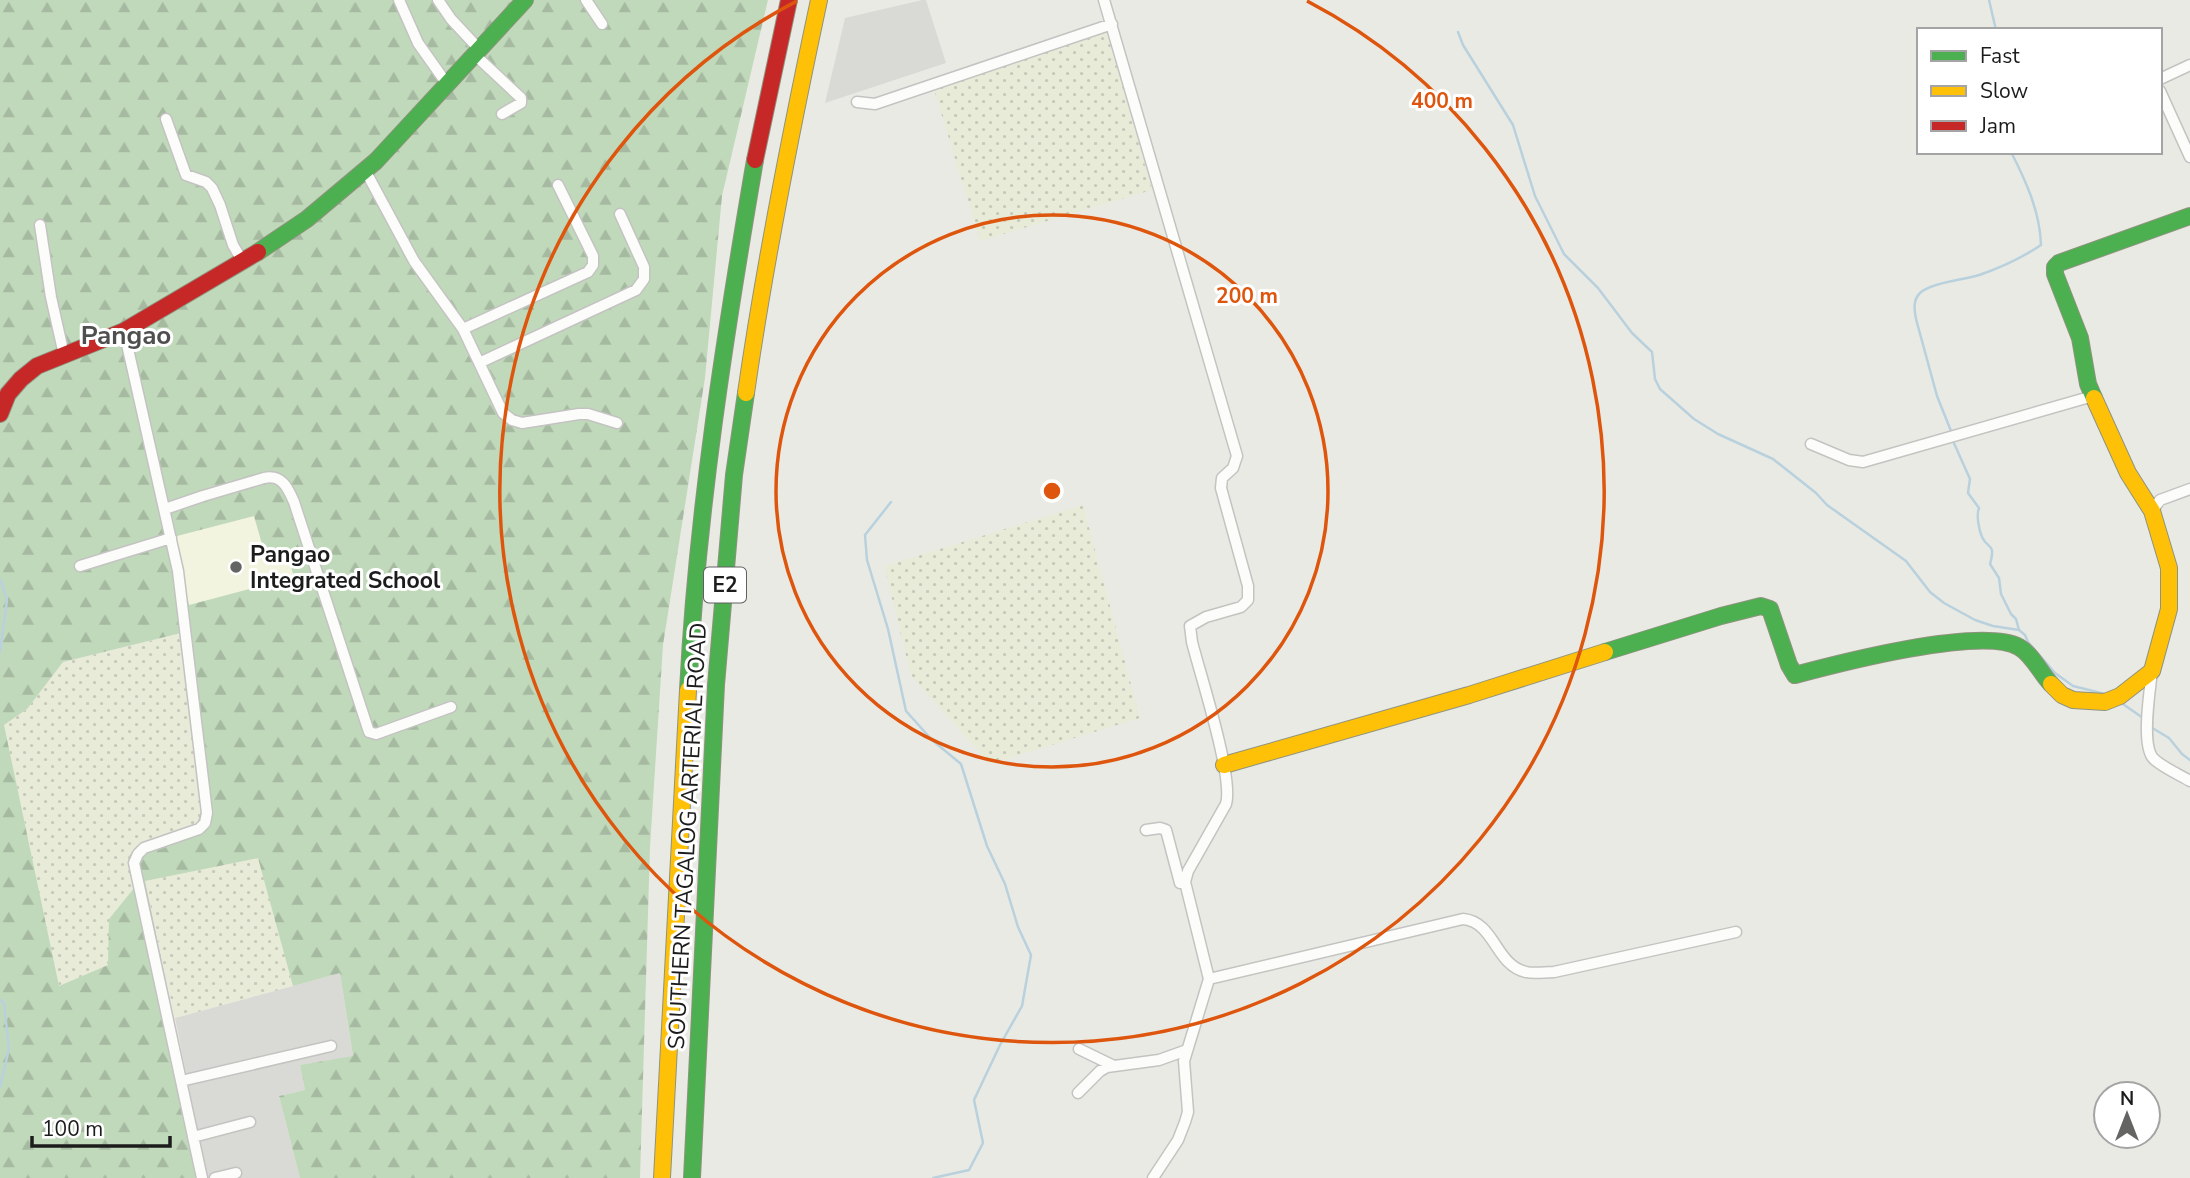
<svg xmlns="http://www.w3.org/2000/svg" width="2190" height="1178" viewBox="0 0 2190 1178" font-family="'Nunito Sans',sans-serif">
  <defs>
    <pattern id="farmland-dots" width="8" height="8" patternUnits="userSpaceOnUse" patternTransform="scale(1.75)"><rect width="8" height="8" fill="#e7ebd8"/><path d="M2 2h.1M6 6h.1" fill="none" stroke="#c6c9b9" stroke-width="1.8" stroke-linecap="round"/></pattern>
    <pattern id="forest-firs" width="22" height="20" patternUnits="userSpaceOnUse" patternTransform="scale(1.75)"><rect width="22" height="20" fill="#c1d9bb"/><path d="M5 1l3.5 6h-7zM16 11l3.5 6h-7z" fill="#a5baa0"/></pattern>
  </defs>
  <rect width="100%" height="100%" fill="#eaeae5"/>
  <!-- residential -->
  <path fill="#d9d9d6" d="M 922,0 L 926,0 L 946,63 L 825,103 L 845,18 Z
    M 340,973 L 353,1057 L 300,1065 L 305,1090 L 279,1096 L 300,1178 L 207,1178 L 175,1018 Z"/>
  <!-- education -->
  <path fill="#f2f4df" d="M 254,516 L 266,558 L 287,552 L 294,577 L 189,606 L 173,537 Z"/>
  <!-- farmland -->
  <path fill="url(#farmland-dots)" d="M 1106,28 L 1152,190 L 980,241 L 932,83 Z
    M 1083,505 L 1140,718 L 990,764 L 911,676 L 884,566 Z
    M 182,633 L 202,810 L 197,823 L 136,846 L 135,887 L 109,919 L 109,965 L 59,986 L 4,725 L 27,709 L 63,662 Z
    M 259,858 L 293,986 L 175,1018 L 145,881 Z"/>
  <!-- forest -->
  <path fill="url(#forest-firs)" fill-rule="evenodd" d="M 0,0 L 768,0 L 722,196 L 705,378 L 663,645 L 650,847 L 640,1178 L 300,1178 L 279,1096 L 305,1090 L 300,1065 L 353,1056 L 340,973 L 293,986 L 258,858 L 145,881 L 207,1178 L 0,1178 ZM 254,516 L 266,558 L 287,553 L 294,577 L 189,605 L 173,537 ZM 181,633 L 202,810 L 197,823 L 137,846 L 129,856 L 135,887 L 109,919 L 108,965 L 59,986 L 4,725 L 27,709 L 63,662 Z"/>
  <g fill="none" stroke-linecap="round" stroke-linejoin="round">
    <!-- stream -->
    <path stroke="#b8d1dd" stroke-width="2.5" d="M 1989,0 L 1996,30
      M 1458,32 L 1463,45 L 1513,125 L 1535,196 L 1564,254 L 1598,288 L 1632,333 L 1652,352 L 1655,379 L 1660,389 L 1694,419 L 1718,434 L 1773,459 L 1816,493 L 1827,505 L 1906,561 L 1930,592 L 1944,603 L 1975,620 L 1993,626 L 2019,630 L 2025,635 L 2028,642 L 2055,673 L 2073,686 L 2105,694
      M 1951,431 L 1937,396 L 1916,319 C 1914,309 1913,300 1920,293 C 1932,282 1966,280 1982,274 C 2002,267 2023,257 2041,245 C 2040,212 2026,181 2011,152
      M 1953,441 L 1970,479 L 1968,493 L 1979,508 C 1976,515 1979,530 1982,537 C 1988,550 1996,542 1990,564 L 1999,578 L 2001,594 L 2011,614 L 2016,619 L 2019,630
      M 891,502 L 865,535 L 867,560 L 888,629 L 906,711 L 932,740 L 961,764 L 987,846 L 1005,884 L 1018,927 L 1031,955 L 1022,1006 L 1000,1045 L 974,1100 L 983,1143 L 969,1170 L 933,1178
      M 0,579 L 7,600 L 0,652
      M 2120,702 L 2143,718
      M 2149,726 L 2169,738 L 2182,754 L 2190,760
      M 0,1000 L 4,1003 L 9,1049 L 0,1087"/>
    <!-- street casing -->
    <g stroke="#c3c3c1" stroke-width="13">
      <path id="street" d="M 399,0 L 418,43 L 447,84
        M 438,0 L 451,19 L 479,49
        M 586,0 L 602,24
        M 1104,0 L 1237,456 L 1233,468 L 1222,478 L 1221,488 L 1248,586 L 1248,600 L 1241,607 L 1206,617 L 1190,626 L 1192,642 C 1200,674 1234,778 1226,804 L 1188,871 L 1185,882 L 1209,979 L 1184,1061 L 1188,1112 L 1185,1122 L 1178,1140 L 1153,1178
        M 474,54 L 521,98 L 521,103 L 502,114
        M 2160,79 L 2190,65
        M 2160,91 L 2190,157
        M 857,102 L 875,104 L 1112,24
        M 166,119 L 186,175 L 206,182 L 212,188 L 220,205 L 233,245 L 243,262
        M 365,170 L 414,261 L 463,329 L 503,413 L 512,420 L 522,423 L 579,414 L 588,414 L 617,423
        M 40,225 L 51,297 L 64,355
        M 463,329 L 588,272 L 593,265 L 593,256 L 558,185
        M 124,331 L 178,571 L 207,813 L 205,823 L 199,829 L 144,848 L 138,854 L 134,863 L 202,1178
        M 479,363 L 636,290 L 644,279 L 644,267 L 620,214
        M 1811,444 L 1849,460 L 1863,462 L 2093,396
        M 165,509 L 203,496 L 264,478 C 282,474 288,488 294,502 L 369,732 L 376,734 L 451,707
        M 2152,511 L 2160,500 L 2190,489
        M 80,566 L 171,538
        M 2152,671 C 2150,690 2141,744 2153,758 C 2160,766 2180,775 2190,781
        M 1146,830 L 1160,828 L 1166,830 L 1180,883 L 1185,882
        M 1209,979 L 1463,919 C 1495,922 1495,965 1526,972 C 1534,974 1545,972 1554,972 L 1736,932
        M 1079,1049 L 1114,1066
        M 181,1081 L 331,1046
        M 1078,1093 L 1100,1071 L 1107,1067 L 1159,1060 L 1187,1050
        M 193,1137 L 250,1122
        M 215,1178 L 236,1173"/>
    </g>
    <!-- fast casing -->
    <g stroke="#8f937e" stroke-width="18">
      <path id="fast" d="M 258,252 L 307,219 L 376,161 L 525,0
        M 2094,398 L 2088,384 L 2080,338 L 2055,274 L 2055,267 L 2059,263 L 2190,216
        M 1605,652 L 1721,616 L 1761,606 L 1770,609 L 1789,665 L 1795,675 C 1840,663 1981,626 2019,647 C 2033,655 2041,674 2051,684
        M 688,690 C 697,512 725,335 755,160
        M 692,1178 L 716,685 L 734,475 L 746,393"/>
    </g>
    <!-- slow casing -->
    <g stroke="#8f937e" stroke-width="18">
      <path id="slow" d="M 746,393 C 765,261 791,131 819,0
        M 2051,684 L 2062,695 L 2073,700 L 2105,702 L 2120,696 L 2152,671 L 2169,609 L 2169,568 L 2152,511 L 2128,473 L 2094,398
        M 1224,765 L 1469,695 L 1605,652
        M 662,1178 L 688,690"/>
    </g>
    <!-- jam casing -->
    <g stroke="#8f937e" stroke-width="18">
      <path id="jam" d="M 755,160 L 789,0
        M 0,414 L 8,394 L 21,379 L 37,366 L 124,331 L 258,252"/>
    </g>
    <!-- street -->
    <use href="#street" stroke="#fcfcfb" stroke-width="10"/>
    <!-- fast -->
    <use href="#fast" stroke="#4caf50" stroke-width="16"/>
    <!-- slow -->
    <use href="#slow" stroke="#ffc107" stroke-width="16"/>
    <!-- jam -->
    <use href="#jam" stroke="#c62828" stroke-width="16"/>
  </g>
  <!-- distance rings -->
  <g fill="none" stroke="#de560d" stroke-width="3.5">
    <circle cx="1052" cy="491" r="276"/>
    <path d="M1307 1A552 552 0 1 1 797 1"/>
  </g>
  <!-- markers -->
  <circle fill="#646462" stroke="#fff" stroke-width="2.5" cx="236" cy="567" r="7"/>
  <g text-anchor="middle" stroke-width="6" stroke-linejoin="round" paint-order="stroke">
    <!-- shield labels -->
    <rect fill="#fff" stroke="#606060" stroke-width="2" x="704" y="567.5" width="42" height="35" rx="5"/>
    <g font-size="21" font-weight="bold" fill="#1c1c1c">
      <text x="725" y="592">E2</text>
    </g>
    <!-- poi labels -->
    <g font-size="23" font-weight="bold" fill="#1c1c1c" stroke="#fff" text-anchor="start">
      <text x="250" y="562">Pangao<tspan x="250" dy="26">Integrated School</tspan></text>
    </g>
    <!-- street labels -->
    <g font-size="23" fill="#1c1c1c" stroke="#fff">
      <text transform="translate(687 836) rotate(-87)" y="8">SOUTHERN TAGALOG ARTERIAL ROAD</text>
    </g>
    <!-- quarter labels -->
    <g font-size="26" font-weight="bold" fill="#4f4f4f" stroke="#fff">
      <text x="126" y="344">Pangao</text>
    </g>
  </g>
  <circle cx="1052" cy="491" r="10" fill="#de560d" stroke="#fff" stroke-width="3.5"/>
  <g font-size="21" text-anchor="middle" font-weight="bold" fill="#de560d" stroke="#fff" stroke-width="6" stroke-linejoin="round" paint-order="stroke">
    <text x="1442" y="108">400 m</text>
    <text x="1247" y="303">200 m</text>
  </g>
  <!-- legend -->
  <rect x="1917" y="28" width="245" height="126" fill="#ffffff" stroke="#a4a4a4" stroke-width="2"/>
  <rect x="1931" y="51" width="35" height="10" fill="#4caf50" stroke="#a4a4a4" stroke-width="2"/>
  <text x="1980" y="63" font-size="21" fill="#1c1c1c">Fast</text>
  <rect x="1931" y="86" width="35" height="10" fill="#ffc107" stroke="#a4a4a4" stroke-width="2"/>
  <text x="1980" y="98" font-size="21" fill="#1c1c1c">Slow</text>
  <rect x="1931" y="121" width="35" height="10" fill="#c62828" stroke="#a4a4a4" stroke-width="2"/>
  <text x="1980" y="133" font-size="21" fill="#1c1c1c">Jam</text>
  <!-- north arrow -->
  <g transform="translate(2127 1115)"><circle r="33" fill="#ffffff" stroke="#a4a4a4" stroke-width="2"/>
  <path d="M0-5L12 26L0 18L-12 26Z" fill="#646462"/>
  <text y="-10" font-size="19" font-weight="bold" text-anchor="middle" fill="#1c1c1c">N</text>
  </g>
  <!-- scale -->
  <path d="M32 1136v10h138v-10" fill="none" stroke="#1c1c1c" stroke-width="3.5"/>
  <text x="42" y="1136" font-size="21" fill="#1c1c1c" stroke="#ffffff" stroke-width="5" paint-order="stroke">100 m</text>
</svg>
